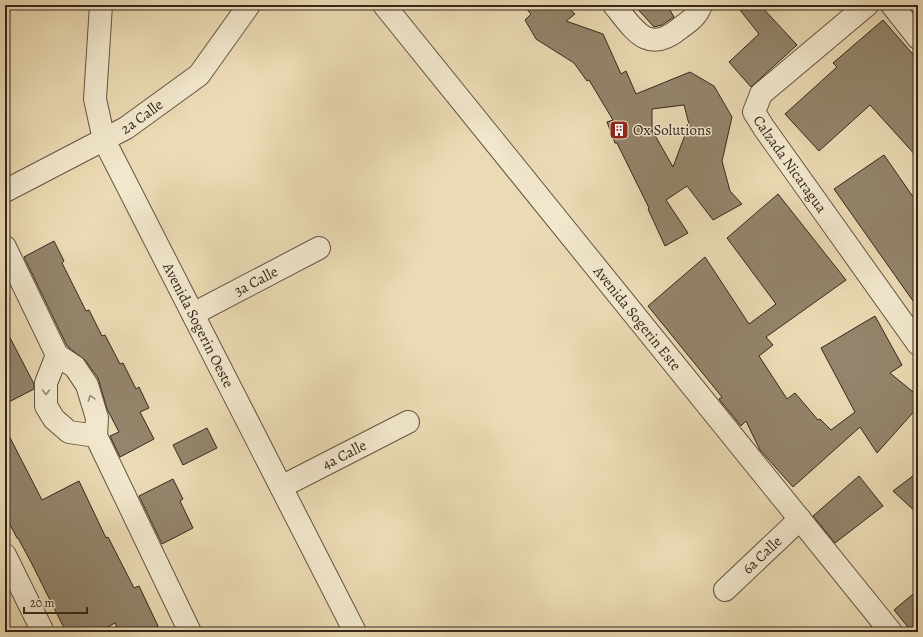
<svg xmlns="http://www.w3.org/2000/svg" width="923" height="637" viewBox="0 0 923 637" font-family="Alegreya,serif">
  <rect width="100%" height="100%" fill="#ebdbb4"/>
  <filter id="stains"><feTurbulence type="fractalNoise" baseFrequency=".005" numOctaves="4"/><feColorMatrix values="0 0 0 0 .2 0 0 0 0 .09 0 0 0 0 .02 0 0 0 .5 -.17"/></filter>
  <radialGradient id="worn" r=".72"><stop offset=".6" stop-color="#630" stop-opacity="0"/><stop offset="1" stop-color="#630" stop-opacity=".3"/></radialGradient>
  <!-- building -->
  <path fill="#93856c" stroke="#34271e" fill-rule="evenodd" d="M 523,5 L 565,5 L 575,14 L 566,21 L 603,34 L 621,74 L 626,71 L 636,94 L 690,72 L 714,86 L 732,117 L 722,161 L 730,191 L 742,204 L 713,220 L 687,186 L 666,200 L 688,233 L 665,246 L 648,209 L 649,208 L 617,143 L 615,143 L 607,122 L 613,120 L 589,80 L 587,81 L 574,63 L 536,39 L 525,20 L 531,14 ZM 684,105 L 689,124 L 673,167 L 652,130 L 652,109 Z
    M 634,5 L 667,5 L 674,17 L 662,25 L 654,27 Z
    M 736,5 L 760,5 L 797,45 L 751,87 L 729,62 L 759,34 Z
    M 883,20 L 918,60 L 918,158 L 870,105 L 819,151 L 785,114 L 837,67 L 833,63 Z
    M 884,155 L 918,204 L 918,308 L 834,189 Z
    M 778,194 L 846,280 L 766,337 L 773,345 L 759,356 L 787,399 L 795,393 L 818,420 L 820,419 L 831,430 L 855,412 L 821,348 L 875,316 L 902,365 L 890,373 L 918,396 L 918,407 L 877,453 L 860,427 L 793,487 L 760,450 L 746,421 L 741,426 L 719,399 L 722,397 L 648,306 L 705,257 L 749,324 L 776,304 L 727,238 Z
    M 54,241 L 64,261 L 62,263 L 86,311 L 89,310 L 102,336 L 105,335 L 120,364 L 123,363 L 136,389 L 139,387 L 149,408 L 140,412 L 154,439 L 120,457 L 110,436 L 119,432 L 107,409 L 98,378 L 85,360 L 69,348 L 68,346 L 67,346 L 24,257 Z
    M 5,328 L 34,384 L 34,389 L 5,404 Z
    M 5,428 L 42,500 L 79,481 L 106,538 L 108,537 L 134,588 L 139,586 L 158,626 L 146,632 L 119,632 L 115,623 L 98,632 L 66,632 L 32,564 L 18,538 L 17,538 L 5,515 Z
    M 207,428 L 217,448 L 183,465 L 173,445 Z
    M 918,472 L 918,514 L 893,491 Z
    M 859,476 L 883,506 L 835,543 L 813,516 Z
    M 173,479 L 183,499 L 180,501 L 193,528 L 162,544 L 139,496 Z
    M 918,590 L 918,632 L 912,632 L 894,610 Z"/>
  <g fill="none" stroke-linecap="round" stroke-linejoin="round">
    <!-- minor casing -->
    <g stroke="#625444" stroke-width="24">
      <g id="minor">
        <path id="s1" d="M 101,5 L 95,99 L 104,140 L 355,632"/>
        <path id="s2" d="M 384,5 L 891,632"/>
        <path d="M 614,5 C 634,29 647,55 679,29 C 689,21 696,18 701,5"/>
        <path id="s3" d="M 867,5 L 761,94 L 754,112 L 764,128 L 918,344"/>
        <path d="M 892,5 L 918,38"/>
        <path id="s4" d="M 5,191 L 126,128 L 199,75 L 249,5"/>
        <path d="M 5,247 L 57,355 L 75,367 L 87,385 L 97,418 L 96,436 L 190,632"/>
        <path id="s5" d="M 193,314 L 319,248"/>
        <path d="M 57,355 L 46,383 L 46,406 L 54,419 L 69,432 L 96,436"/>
        <path id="s6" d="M 281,487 L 408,422"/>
        <path d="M 5,555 L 43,632"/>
        <path id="s7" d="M 725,590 L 800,519"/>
      </g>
    </g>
    <!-- minor -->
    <use href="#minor" stroke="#f2e8ce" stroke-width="22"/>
  </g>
  <!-- one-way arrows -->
  <defs><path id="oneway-chevron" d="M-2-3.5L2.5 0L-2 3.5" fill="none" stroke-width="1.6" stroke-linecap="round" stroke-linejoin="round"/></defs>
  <g stroke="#938876">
    <use href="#oneway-chevron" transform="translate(46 392) rotate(90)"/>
    <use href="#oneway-chevron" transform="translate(91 398) rotate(-108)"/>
  </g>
  <!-- icons -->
  <defs>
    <g id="building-square" transform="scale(1)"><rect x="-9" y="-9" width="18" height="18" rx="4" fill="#8f2418" stroke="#f2e8ce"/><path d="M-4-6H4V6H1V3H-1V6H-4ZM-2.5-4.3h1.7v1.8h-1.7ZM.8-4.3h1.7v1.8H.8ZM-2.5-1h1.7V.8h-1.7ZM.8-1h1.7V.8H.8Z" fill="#fff"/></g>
  </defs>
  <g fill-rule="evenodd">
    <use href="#building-square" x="619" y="130"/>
  </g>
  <g text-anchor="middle" stroke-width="3" stroke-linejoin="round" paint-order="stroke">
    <!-- street labels -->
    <g font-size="15" fill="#34271e" stroke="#f2e8ce">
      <text dy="5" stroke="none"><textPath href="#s4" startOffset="156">2a Calle</textPath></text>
      <text dy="5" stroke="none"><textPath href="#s3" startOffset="221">Calzada Nicaragua</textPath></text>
      <text dy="5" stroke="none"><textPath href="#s5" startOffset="71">3a Calle</textPath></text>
      <text dy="5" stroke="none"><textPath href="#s2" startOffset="403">Avenida Sogerin Este</textPath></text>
      <text dy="5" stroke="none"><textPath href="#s1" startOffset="344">Avenida Sogerin Oeste</textPath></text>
      <text dy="5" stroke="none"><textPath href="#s6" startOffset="71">4a Calle</textPath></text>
      <text dy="5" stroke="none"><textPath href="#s7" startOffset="51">6a Calle</textPath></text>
    </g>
    <!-- poi labels -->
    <g font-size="15" fill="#34271e" stroke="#f2e8ce" text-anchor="start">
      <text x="633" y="135">Ox Solutions</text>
    </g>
  </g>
  <!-- margin -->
  <rect width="923" height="637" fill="none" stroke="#ebdbb4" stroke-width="20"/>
  <rect x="6" y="6" width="911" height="625" fill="none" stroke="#34271e" stroke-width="2"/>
  <rect x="10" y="10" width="903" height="617" fill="none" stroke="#34271e"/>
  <!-- scale -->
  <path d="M24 607v6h63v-6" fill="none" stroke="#34271e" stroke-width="2"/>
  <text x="30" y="607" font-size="12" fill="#34271e" stroke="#f2e8ce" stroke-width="3" paint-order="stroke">20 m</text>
  <rect width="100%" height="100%" filter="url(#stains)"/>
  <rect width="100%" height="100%" fill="url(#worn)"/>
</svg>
